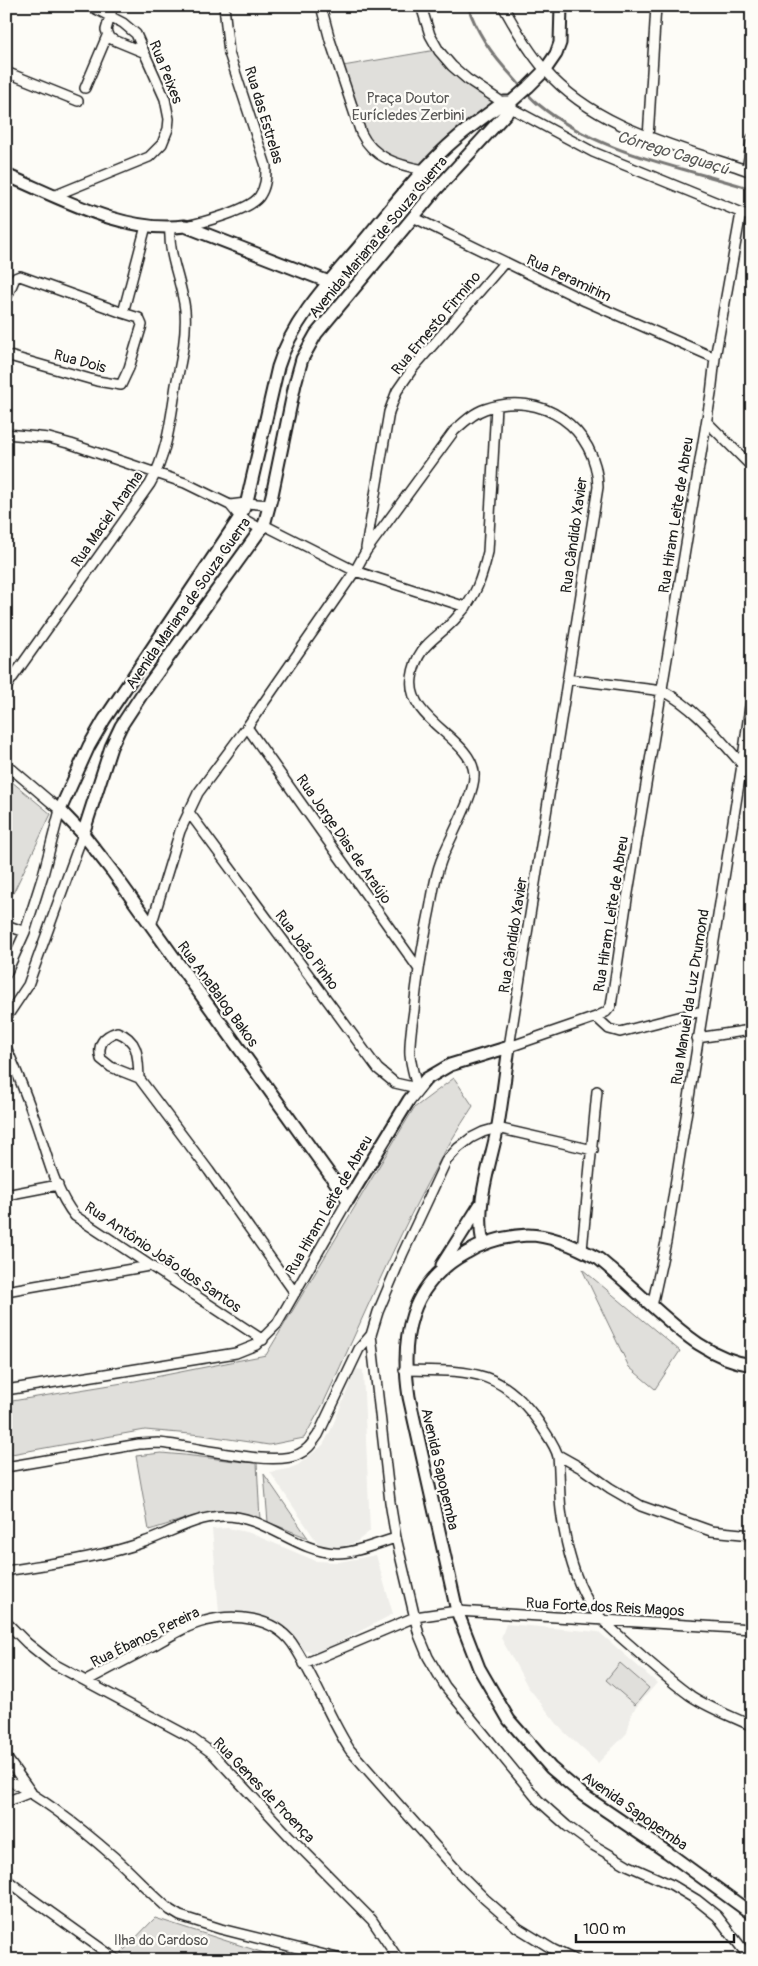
<svg xmlns="http://www.w3.org/2000/svg" width="758" height="1966" viewBox="0 0 758 1966" font-family="Pangolin,sans-serif">
  <rect width="100%" height="100%" fill="#fdfcf7"/>
  <filter id="ink" filterUnits="userSpaceOnUse"><feTurbulence type="fractalNoise" baseFrequency=".02" numOctaves="2"/><feDisplacementMap in="SourceGraphic" scale="10" xChannelSelector="R" yChannelSelector="G"/><feConvolveMatrix kernelMatrix="1 2 1 2 8 2 1 2 1" color-interpolation-filters="sRGB"/></filter>
  <g filter="url(#ink)">
    <!-- built -->
    <path fill="#eeede9" d="M 356,1369 L 363,1370 L 370,1531 L 355,1543 L 334,1548 L 319,1545 L 270,1472 L 288,1469 L 298,1465 L 323,1445 L 330,1432 Z
      M 228,1528 L 250,1533 L 316,1561 L 339,1562 L 376,1555 L 393,1614 L 316,1654 L 304,1650 L 285,1629 L 270,1621 L 238,1614 L 219,1613 L 212,1529 Z
      M 506,1624 L 599,1632 L 657,1683 L 632,1712 L 627,1733 L 598,1763 L 562,1730 L 528,1687 L 501,1638 Z"/>
    <!-- green -->
    <path fill="#e0dfdb" stroke="#7e7e7c" d="M 436,50 L 501,102 L 447,137 L 422,167 C 409,164 380,156 372,146 C 356,127 350,91 343,66 Z
      M 6,777 L 51,814 L 6,908 Z
      M 454,1078 L 473,1106 C 412,1198 370,1304 323,1404 L 304,1438 L 269,1445 L 202,1435 L 145,1430 L 6,1455 L 6,1402 L 135,1381 L 266,1355 L 414,1108 Z
      M 582,1269 L 680,1351 L 655,1389 L 629,1367 Z
      M 161,1453 C 194,1455 225,1461 257,1463 L 260,1520 C 254,1518 248,1515 242,1513 C 212,1507 178,1522 149,1530 L 136,1456 Z
      M 264,1474 L 308,1538 L 268,1522 Z
      M 620,1663 L 649,1688 L 635,1705 L 606,1680 Z
      M 155,1918 L 286,1960 L 130,1960 L 121,1953 Z"/>
    <g fill="none" stroke-linecap="round" stroke-linejoin="round">
      <!-- stream -->
      <path stroke="#797876" stroke-width="3" d="M 468,6 C 477,34 492,55 512,76 C 520,85 528,96 538,104 C 598,154 679,166 752,189"/>
      <!-- street casing -->
      <g stroke="#1c1c1c" stroke-width="12">
        <path id="street" d="M 113,6 L 106,30 L 109,38 L 143,52
          M 321,6 L 330,40 L 361,133 C 373,158 398,165 424,170
          M 421,6 L 430,35 L 439,51 L 452,66 L 467,79 L 511,108 L 593,152 L 752,217
          M 503,6 C 515,28 528,51 545,70 C 596,129 681,147 752,172
          M 6,72 L 78,101
          M 85,88 L 107,36
          M 648,138 L 656,6
          M 747,170 L 752,138
          M 56,195 L 149,157 L 162,144 L 168,129 L 169,119 L 165,99 L 136,34 L 123,23 L 90,6
          M 413,217 L 585,301 L 715,358
          M 185,226 C 202,223 249,210 259,197 C 266,187 266,178 266,166 L 229,53 L 224,6
          M 6,299 L 15,278 L 20,276 L 123,313 L 146,226
          M 6,355 L 97,381 L 121,385 L 129,368 L 142,325 L 139,318 L 123,313
          M 707,422 L 752,467
          M 6,434 L 49,438 L 71,444 L 185,483 L 230,505 L 240,517 L 261,529
          M 230,505 L 246,503 L 270,505
          M 264,525 L 355,571 L 466,607
          M 366,548 L 389,412 L 397,391 L 413,368 L 504,263
          M 567,679 L 663,691 C 700,710 724,746 752,775
          M 6,687 L 150,484 C 167,455 171,418 176,385 C 181,361 187,335 185,310 C 182,282 168,256 170,228
          M 247,727 L 418,968
          M 6,764 L 60,810 L 43,875 L 25,932 L 6,974
          M 188,811 L 378,1069 L 395,1083 L 417,1088 C 415,1078 411,1066 410,1055 C 409,1041 412,1025 414,1010 C 417,976 423,943 430,909 C 433,893 435,876 441,861 C 449,839 476,794 474,773 C 471,738 406,720 412,678 C 417,642 439,639 458,616 C 476,597 482,577 488,552 L 496,406
          M 6,925 L 25,932
          M 151,926 L 180,831 L 198,793 L 247,727 L 355,571 L 366,551 L 454,431 C 463,423 473,413 485,409 C 541,389 597,428 598,487 L 509,1047 L 596,1017 L 606,1012 L 611,1006 L 627,899 L 711,394 L 715,358 L 741,213
          M 596,1017 L 609,1029 L 620,1032 L 702,1011
          M 6,1018 L 28,985 L 83,834
          M 117,1032 C 139,1040 138,1057 139,1078 L 111,1067 L 101,1059 C 97,1045 103,1036 117,1032 Z
          M 697,1038 L 744,1031 L 752,1033
          M 6,1047 C 17,1072 27,1097 36,1123 C 47,1154 54,1190 75,1216 L 263,1340
          M 139,1078 L 209,1171 L 295,1293
          M 593,1150 L 497,1128 L 483,1132 L 471,1138 L 458,1148 L 446,1161 L 403,1253 L 378,1312 L 371,1335 L 390,1502 L 396,1538 L 419,1635 L 428,1657 L 445,1686 L 538,1800 L 567,1826 L 593,1845 L 627,1865 L 672,1885 L 697,1900 L 717,1916 L 751,1960
          M 6,1195 L 58,1185
          M 582,1250 L 597,1091
          M 6,1291 L 149,1266
          M 652,1306 L 666,1242 L 742,765 L 752,691
          M 404,1370 C 468,1371 501,1367 540,1424 C 546,1434 556,1446 558,1457 C 560,1475 559,1493 561,1510 C 565,1541 572,1574 588,1601 C 600,1620 616,1633 632,1647 C 651,1664 670,1681 691,1696 C 709,1708 731,1716 752,1726
          M 6,1390 L 236,1353 L 256,1345 L 277,1324 L 348,1200
          M 558,1455 L 583,1469 L 610,1488 L 641,1506 L 711,1531 L 752,1535
          M 6,1467 L 139,1444 C 145,1444 152,1443 158,1443 C 190,1445 274,1468 299,1454 C 308,1450 312,1443 318,1435 L 359,1349 L 371,1335
          M 6,1571 C 49,1564 103,1557 144,1542 C 170,1533 194,1517 223,1516 C 265,1515 296,1552 337,1553 C 356,1553 378,1543 396,1538
          M 6,1622 L 27,1643 L 52,1663 L 190,1737 L 212,1753 L 292,1839 L 372,1920 L 399,1960
          M 304,1664 L 415,1617 L 457,1611 L 752,1629
          M 86,1681 C 109,1669 133,1656 156,1644 C 172,1635 188,1625 205,1621 C 234,1613 273,1617 292,1643 C 315,1677 328,1716 350,1750 L 460,1874 L 485,1899 L 518,1928 L 554,1950 L 575,1960
          M 6,1757 L 31,1792 L 6,1802
          M 6,1779 C 45,1799 81,1828 114,1857 C 133,1874 150,1893 170,1910 L 180,1916 L 221,1929 L 345,1960
          M 6,1879 L 29,1897 L 117,1960"/>
      </g>
      <!-- secondary casing -->
      <g stroke="#1c1c1c" stroke-width="15">
        <path id="secondary" d="M 6,175 C 61,198 124,234 185,226 L 329,282
          M 83,834 L 111,747 L 121,726 L 142,694 L 264,525 L 272,495 L 295,384 L 302,359 L 316,334 L 435,191 L 511,108 L 511,102
          M 483,1244 C 475,1206 489,1168 497,1131 C 502,1103 505,1075 509,1047 L 450,1065 L 426,1079 L 409,1100 L 348,1200 L 112,871 L 83,834 L 60,810 L 89,746 L 104,720 L 240,517 L 247,501 L 278,367 C 292,321 327,284 358,248 C 390,210 420,169 458,137 C 472,125 488,114 504,102 L 511,102 L 528,87 L 545,70 L 556,54 L 560,43 L 561,6
          M 442,1265 L 480,1205
          M 752,1365 C 710,1359 681,1332 651,1305 C 634,1289 617,1274 599,1259 C 579,1248 552,1235 528,1235 C 506,1236 484,1242 466,1253 C 409,1284 400,1338 409,1397 L 457,1611 L 479,1668 L 509,1720 L 551,1768 L 583,1795 L 667,1852 L 752,1914"/>
      </g>
      <!-- street -->
      <use href="#street" stroke="#fdfcf7" stroke-width="9"/>
      <!-- secondary -->
      <use href="#secondary" stroke="#fdfcf7" stroke-width="11"/>
    </g>
  </g>
  <g text-anchor="middle" stroke-width="4.5" stroke-linejoin="round" paint-order="stroke">
    <!-- street labels -->
    <g font-size="15" fill="#1c1c1c" stroke="#fdfcf7">
      <text transform="translate(166 72) rotate(68)" y="5">Rua Peixes</text>
      <text transform="translate(264 115) rotate(73)" y="5">Rua das Estrelas</text>
      <text transform="translate(378 237) rotate(-50)" y="5">Avenida Mariana de Souza Guerra</text>
      <text transform="translate(569 278) rotate(25)" y="5">Rua Peramirim</text>
      <text transform="translate(436 323) rotate(-50)" y="5">Rua Ernesto Firmino</text>
      <text transform="translate(80 361) rotate(15)" y="5">Rua Dois</text>
      <text transform="translate(676 515) rotate(-81)" y="5">Rua Hiram Leite de Abreu</text>
      <text transform="translate(107 519) rotate(-55)" y="5">Rua Maciel Aranha</text>
      <text transform="translate(574 535) rotate(-82)" y="5">Rua Cândido Xavier</text>
      <text transform="translate(188 603) rotate(-55)" y="5">Avenida Mariana de Souza Guerra</text>
      <text transform="translate(344 839) rotate(55)" y="5">Rua Jorge Dias de Araújo</text>
      <text transform="translate(611 914) rotate(-81)" y="5">Rua Hiram Leite de Abreu</text>
      <text transform="translate(513 935) rotate(-81)" y="5">Rua Cândido Xavier</text>
      <text transform="translate(307 950) rotate(53)" y="5">Rua João Pinho</text>
      <text transform="translate(218 994) rotate(54)" y="5">Rua AnaBalog Bakos</text>
      <text transform="translate(690 997) rotate(-81)" y="5">Rua Manuel da Luz Drumond</text>
      <text transform="translate(329 1205) rotate(-60)" y="5">Rua Hiram Leite de Abreu</text>
      <text transform="translate(163 1257) rotate(34)" y="5">Rua Antônio João dos Santos</text>
      <text transform="translate(440 1469) rotate(77)" y="5">Avenida Sapopemba</text>
      <text transform="translate(605 1607) rotate(3)" y="5">Rua Forte dos Reis Magos</text>
      <text transform="translate(145 1637) rotate(-26)" y="5">Rua Ébanos Pereira</text>
      <text transform="translate(264 1790) rotate(46)" y="5">Rua Genes de Proença</text>
      <text transform="translate(635 1811) rotate(35)" y="5">Avenida Sapopemba</text>
    </g>
    <!-- park labels -->
    <g font-size="15" fill="#575655" stroke="#fdfcf7">
      <text x="408" y="103">Praça Doutor<tspan x="408" dy="17">Eurícledes Zerbini</tspan></text>
      <text x="161" y="1945">Ilha do Cardoso</text>
    </g>
    <!-- water labels -->
    <g font-size="16" font-style="italic" fill="#5a5a58" stroke="#fdfcf7">
      <text transform="translate(673 152) rotate(17)" y="6">Córrego Caguaçú</text>
    </g>
  </g>
  <!-- margin -->
  <rect width="758" height="1966" fill="none" stroke="#fdfcf7" stroke-width="25"/>
  <rect x="12" y="12" width="733" height="1941" fill="none" stroke="#1c1c1c" stroke-width="2" filter="url(#ink)"/>
  <!-- scale -->
  <path d="M576 1934v8h158v-8" fill="none" stroke="#1c1c1c" stroke-width="2.5"/>
  <text x="583" y="1934" font-size="15" fill="#1c1c1c" stroke="#fdfcf7" stroke-width="4" paint-order="stroke">100 m</text>
</svg>
